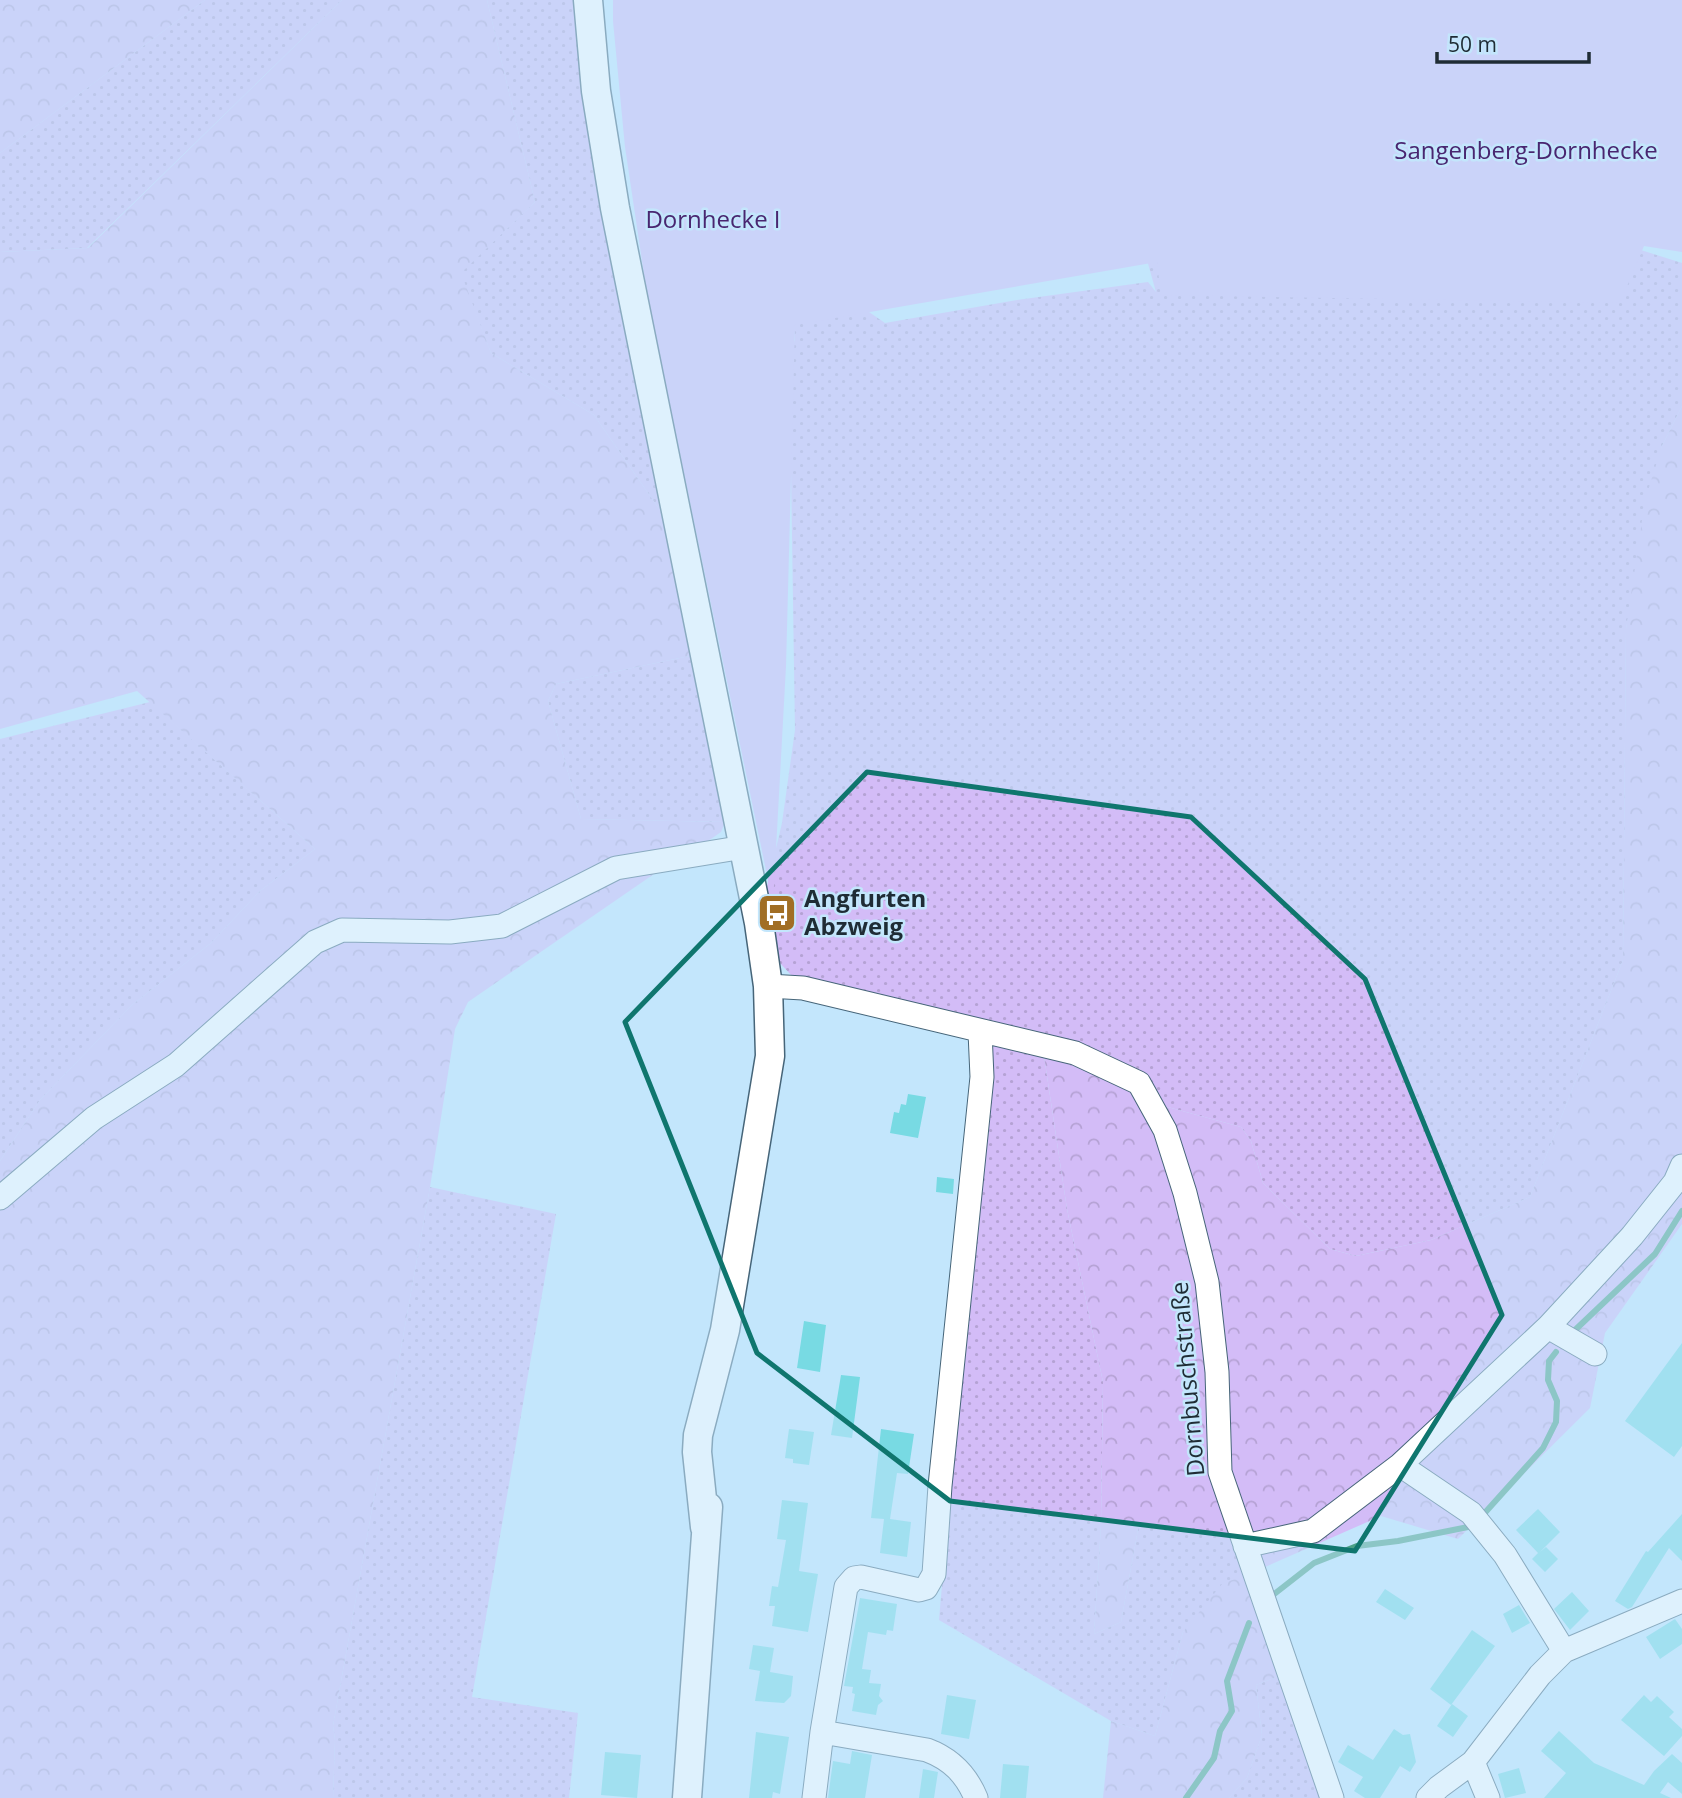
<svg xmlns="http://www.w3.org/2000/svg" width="1682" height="1798" viewBox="0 0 1682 1798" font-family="'Open Sans',sans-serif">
  <defs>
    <pattern id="grass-dots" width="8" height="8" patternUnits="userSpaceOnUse" patternTransform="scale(1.75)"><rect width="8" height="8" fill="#d3bcf7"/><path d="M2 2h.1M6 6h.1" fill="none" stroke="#b5a2d4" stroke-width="1.8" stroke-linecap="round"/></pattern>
    <pattern id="forest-crowns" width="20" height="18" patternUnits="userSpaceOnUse" patternTransform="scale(1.75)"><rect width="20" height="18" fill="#d3bcf7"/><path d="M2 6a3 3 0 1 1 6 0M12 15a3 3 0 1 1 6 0" fill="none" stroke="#b5a2d4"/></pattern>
  </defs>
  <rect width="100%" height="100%" fill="#c3e6fc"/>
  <!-- grass -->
  <path fill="url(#grass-dots)" d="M 205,0 L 342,0 L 87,248 L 0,252 L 0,153 Z
    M 487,0 L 579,0 L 666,519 L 594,415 L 491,353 L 460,273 L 535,202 Z
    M 780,149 L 850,299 L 885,323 L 1017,300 L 1148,282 L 1156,292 L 1124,178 L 1571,228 L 1682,263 L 1682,406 L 1662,446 L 1626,629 L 1623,960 L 1530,1197 L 1431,1240 L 1356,1256 L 1330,1249 L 1263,1183 L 1251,1141 L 1241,1127 L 1164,1106 L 1130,1068 L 793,977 L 778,961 L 764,899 L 782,823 L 795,730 L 791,470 L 778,387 L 795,340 Z
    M 694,655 L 725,822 L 581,819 L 548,701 L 556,684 Z
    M 150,702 L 315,849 L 260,891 L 211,943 L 132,1005 L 40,1100 L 0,1161 L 0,739 Z
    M 994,1045 L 1044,1056 L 1067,1209 L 1103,1382 L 1101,1525 L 1094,1634 L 1121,1622 L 1139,1524 L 1226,1524 L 1249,1574 L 1183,1632 L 1155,1736 L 1111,1721 L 939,1620 L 987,1061 Z
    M 430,1187 L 556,1214 L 472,1697 L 578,1713 L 569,1798 L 333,1798 L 335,1740 L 333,1726 Z
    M 1282,1675 L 1325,1798 L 1229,1798 L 1247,1778 L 1262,1735 L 1256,1685 Z"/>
  <!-- forest -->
  <path fill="url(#forest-crowns)" d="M 0,0 L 205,0 L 0,153 Z
    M 342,0 L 487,0 L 535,202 L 461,273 L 491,353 L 594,415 L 666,519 L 694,655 L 556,684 L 548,701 L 581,819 L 725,822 L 721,832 L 708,841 L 651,856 L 654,874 L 468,1002 L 455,1029 L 430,1187 L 333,1726 L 335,1740 L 333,1798 L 0,1798 L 0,1161 L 40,1100 L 132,1005 L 211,943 L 260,891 L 315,849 L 137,691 L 0,729 L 0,252 L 88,248 Z
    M 1682,406 L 1682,1224 L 1605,1333 L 1590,1408 L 1458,1539 L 1381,1516 L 1249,1574 L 1282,1675 L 1256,1685 L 1262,1735 L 1247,1778 L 1229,1798 L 1103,1798 L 1111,1721 L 1155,1736 L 1183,1632 L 1222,1584 L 1248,1574 L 1226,1524 L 1139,1524 L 1121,1622 L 1094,1634 L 1101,1525 L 1103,1382 L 1067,1209 L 1044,1056 L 1069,1063 L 1164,1106 L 1241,1127 L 1251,1141 L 1263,1183 L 1330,1249 L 1356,1256 L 1431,1240 L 1530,1197 L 1623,960 L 1626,629 L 1645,500 L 1662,446 Z"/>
  <!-- green -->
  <path fill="#d3bcf7" d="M 613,0 L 1682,0 L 1682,252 L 1644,246 L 1620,303 L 1161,295 L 1157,262 L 795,325 L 786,666 L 773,904 L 647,294 L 625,147 L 613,21 Z"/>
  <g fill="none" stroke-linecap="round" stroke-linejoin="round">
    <!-- stream -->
    <path stroke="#4aa086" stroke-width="6" d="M 1574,1331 L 1655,1254 L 1682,1211
      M 1273,1595 L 1314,1563 L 1357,1546 L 1398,1541 L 1473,1526 L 1543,1448 L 1556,1422 L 1557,1401 L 1548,1380 L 1549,1361 L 1556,1352
      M 1186,1798 L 1214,1758 L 1220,1731 L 1232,1711 L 1227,1681 L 1249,1623"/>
  </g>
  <!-- building -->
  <path fill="#78dae3" d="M 908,1094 L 926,1097 L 918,1138 L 890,1133 L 894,1112 L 899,1113 L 901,1104 L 906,1105 Z
    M 937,1177 L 954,1179 L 953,1194 L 936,1192 Z
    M 804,1321 L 826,1325 L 820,1372 L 797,1368 Z
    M 1682,1343 L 1682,1446 L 1674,1457 L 1625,1421 Z
    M 841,1375 L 860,1377 L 852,1438 L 831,1435 Z
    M 789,1429 L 814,1432 L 809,1465 L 793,1463 L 793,1459 L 785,1458 Z
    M 881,1429 L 914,1434 L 908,1474 L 897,1473 L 890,1519 L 911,1522 L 907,1557 L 880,1553 L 884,1519 L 871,1518 Z
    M 782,1500 L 808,1503 L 799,1571 L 818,1574 L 808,1632 L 772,1626 L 775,1606 L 769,1606 L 772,1586 L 778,1587 L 786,1540 L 777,1539 Z
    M 1538,1509 L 1560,1532 L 1540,1552 L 1546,1547 L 1558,1559 L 1545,1572 L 1532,1559 L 1538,1553 L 1516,1530 Z
    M 1682,1514 L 1682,1561 L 1669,1548 L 1632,1607 L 1628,1609 L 1615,1601 L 1646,1551 L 1648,1552 Z
    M 1385,1589 L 1414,1608 L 1405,1620 L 1376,1602 Z
    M 1572,1592 L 1589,1611 L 1570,1630 L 1554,1609 Z
    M 860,1598 L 897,1604 L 893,1631 L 887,1630 L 886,1635 L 868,1632 L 862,1669 L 871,1670 L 869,1683 L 881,1684 L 879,1696 L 883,1701 L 878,1705 L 876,1715 L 852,1711 L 855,1694 L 852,1693 L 853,1687 L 844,1686 Z
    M 1519,1605 L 1530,1623 L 1512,1633 L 1503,1614 Z
    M 1675,1619 L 1682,1629 L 1682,1644 L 1660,1659 L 1646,1637 Z
    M 1472,1630 L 1495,1646 L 1451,1705 L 1430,1689 Z
    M 753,1645 L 774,1648 L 770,1672 L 793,1676 L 791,1696 L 784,1703 L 755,1701 L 760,1671 L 749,1669 Z
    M 947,1695 L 976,1700 L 969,1739 L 941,1734 Z
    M 1644,1695 L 1651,1702 L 1657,1696 L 1674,1712 L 1669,1717 L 1682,1729 L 1682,1736 L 1664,1756 L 1621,1720 Z
    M 1452,1704 L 1468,1716 L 1453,1737 L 1437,1726 Z
    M 1394,1729 L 1403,1735 L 1410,1734 L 1416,1762 L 1410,1772 L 1400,1766 L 1380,1798 L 1365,1798 L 1354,1791 L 1363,1777 L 1338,1762 L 1348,1745 L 1373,1760 Z
    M 1559,1731 L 1594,1763 L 1644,1785 L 1654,1771 L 1672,1754 L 1682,1763 L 1682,1794 L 1668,1782 L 1660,1793 L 1671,1798 L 1544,1798 L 1566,1773 L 1541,1751 Z
    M 756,1732 L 789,1737 L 780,1794 L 773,1792 L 772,1798 L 749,1798 Z
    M 852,1751 L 872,1755 L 865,1798 L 828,1798 L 833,1761 L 850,1764 Z
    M 605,1752 L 641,1755 L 637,1798 L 601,1795 Z
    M 1003,1764 L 1029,1766 L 1026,1798 L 1000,1798 Z
    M 1519,1768 L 1526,1793 L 1505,1798 L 1498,1774 Z
    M 923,1769 L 938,1772 L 934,1798 L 919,1798 Z"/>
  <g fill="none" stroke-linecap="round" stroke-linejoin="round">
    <!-- minor casing -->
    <g stroke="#466579" stroke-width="25">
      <path id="minor" d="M 768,986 L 803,988 L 1075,1053 L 1139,1083 L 1165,1130 L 1185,1193 L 1207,1282 L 1217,1372 L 1220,1472 L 1332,1798
        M 0,1198 L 94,1118 L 176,1065 L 315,942 L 342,930 L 450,932 L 502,926 L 616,868 L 744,847
        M 1548,1327 L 1595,1354
        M 1400,1465 L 1471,1513 L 1505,1555 L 1564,1651
        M 1245,1546 L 1313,1531 L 1400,1465 L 1548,1327 L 1632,1236 L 1675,1182 L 1682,1166
        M 822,1732 L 927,1750 C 951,1759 966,1774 976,1798
        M 1473,1762 L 1488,1798
        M 814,1798 L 822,1732 L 846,1587 L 854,1578 L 861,1577 L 919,1590 L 926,1588 L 934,1574 L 940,1486 L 982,1077 L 980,1032
        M 1428,1798 L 1439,1787 L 1473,1762 L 1540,1675 L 1564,1651 L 1682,1601"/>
    </g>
    <!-- major casing -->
    <g stroke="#466579" stroke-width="31">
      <path id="major" d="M 588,0 L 596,91 L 615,208 L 759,923 L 768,986 L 770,1056 L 725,1330 L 698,1435 L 697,1452 L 705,1527
        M 687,1798 L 708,1507"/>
    </g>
    <!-- minor -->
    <use href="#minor" stroke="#fff" stroke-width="23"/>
    <!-- major -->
    <use href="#major" stroke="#fff" stroke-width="28"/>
  </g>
  <!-- marked area -->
  <path d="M0 0H1682V1798H0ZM 867,772 L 1191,817 L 1365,979 L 1502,1315 L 1355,1551 L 950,1501 L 757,1353 L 625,1022 Z" fill="#c3e6fc" fill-opacity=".55" fill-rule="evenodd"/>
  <path fill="none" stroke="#0f766e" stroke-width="5" stroke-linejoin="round" d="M 867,772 L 1191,817 L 1365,979 L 1502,1315 L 1355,1551 L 950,1501 L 757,1353 L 625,1022 Z"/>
  <!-- icons -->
  <defs>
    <g id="bus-square" transform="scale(2.0125)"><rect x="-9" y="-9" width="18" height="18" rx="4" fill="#a16e25" stroke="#c3e6fc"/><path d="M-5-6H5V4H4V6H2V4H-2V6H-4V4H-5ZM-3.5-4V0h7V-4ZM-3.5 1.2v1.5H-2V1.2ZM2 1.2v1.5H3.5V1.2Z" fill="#fff"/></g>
  </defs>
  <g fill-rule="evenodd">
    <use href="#bus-square" x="777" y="913"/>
  </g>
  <g text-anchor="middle" stroke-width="5" stroke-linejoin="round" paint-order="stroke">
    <!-- park labels -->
    <g font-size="24" fill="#492670" stroke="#c3e6fc">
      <text x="1526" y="159">Sangenberg-Dornhecke</text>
      <text x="713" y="228">Dornhecke I</text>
    </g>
    <!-- poi labels -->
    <g font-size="24" font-weight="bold" fill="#1f2c35" stroke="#c3e6fc" text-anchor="start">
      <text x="804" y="907">Angfurten<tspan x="804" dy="28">Abzweig</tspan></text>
    </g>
    <!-- street labels -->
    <g font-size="24" fill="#1f2c35" stroke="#c3e6fc">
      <text transform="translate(1188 1379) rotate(-95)" y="8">Dornbuschstraße</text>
    </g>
  </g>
  <!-- scale -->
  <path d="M1437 52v10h152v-10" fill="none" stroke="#1f2c35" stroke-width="3.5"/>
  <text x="1448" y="52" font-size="21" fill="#1f2c35" stroke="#c3e6fc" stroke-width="5" paint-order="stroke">50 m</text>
</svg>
